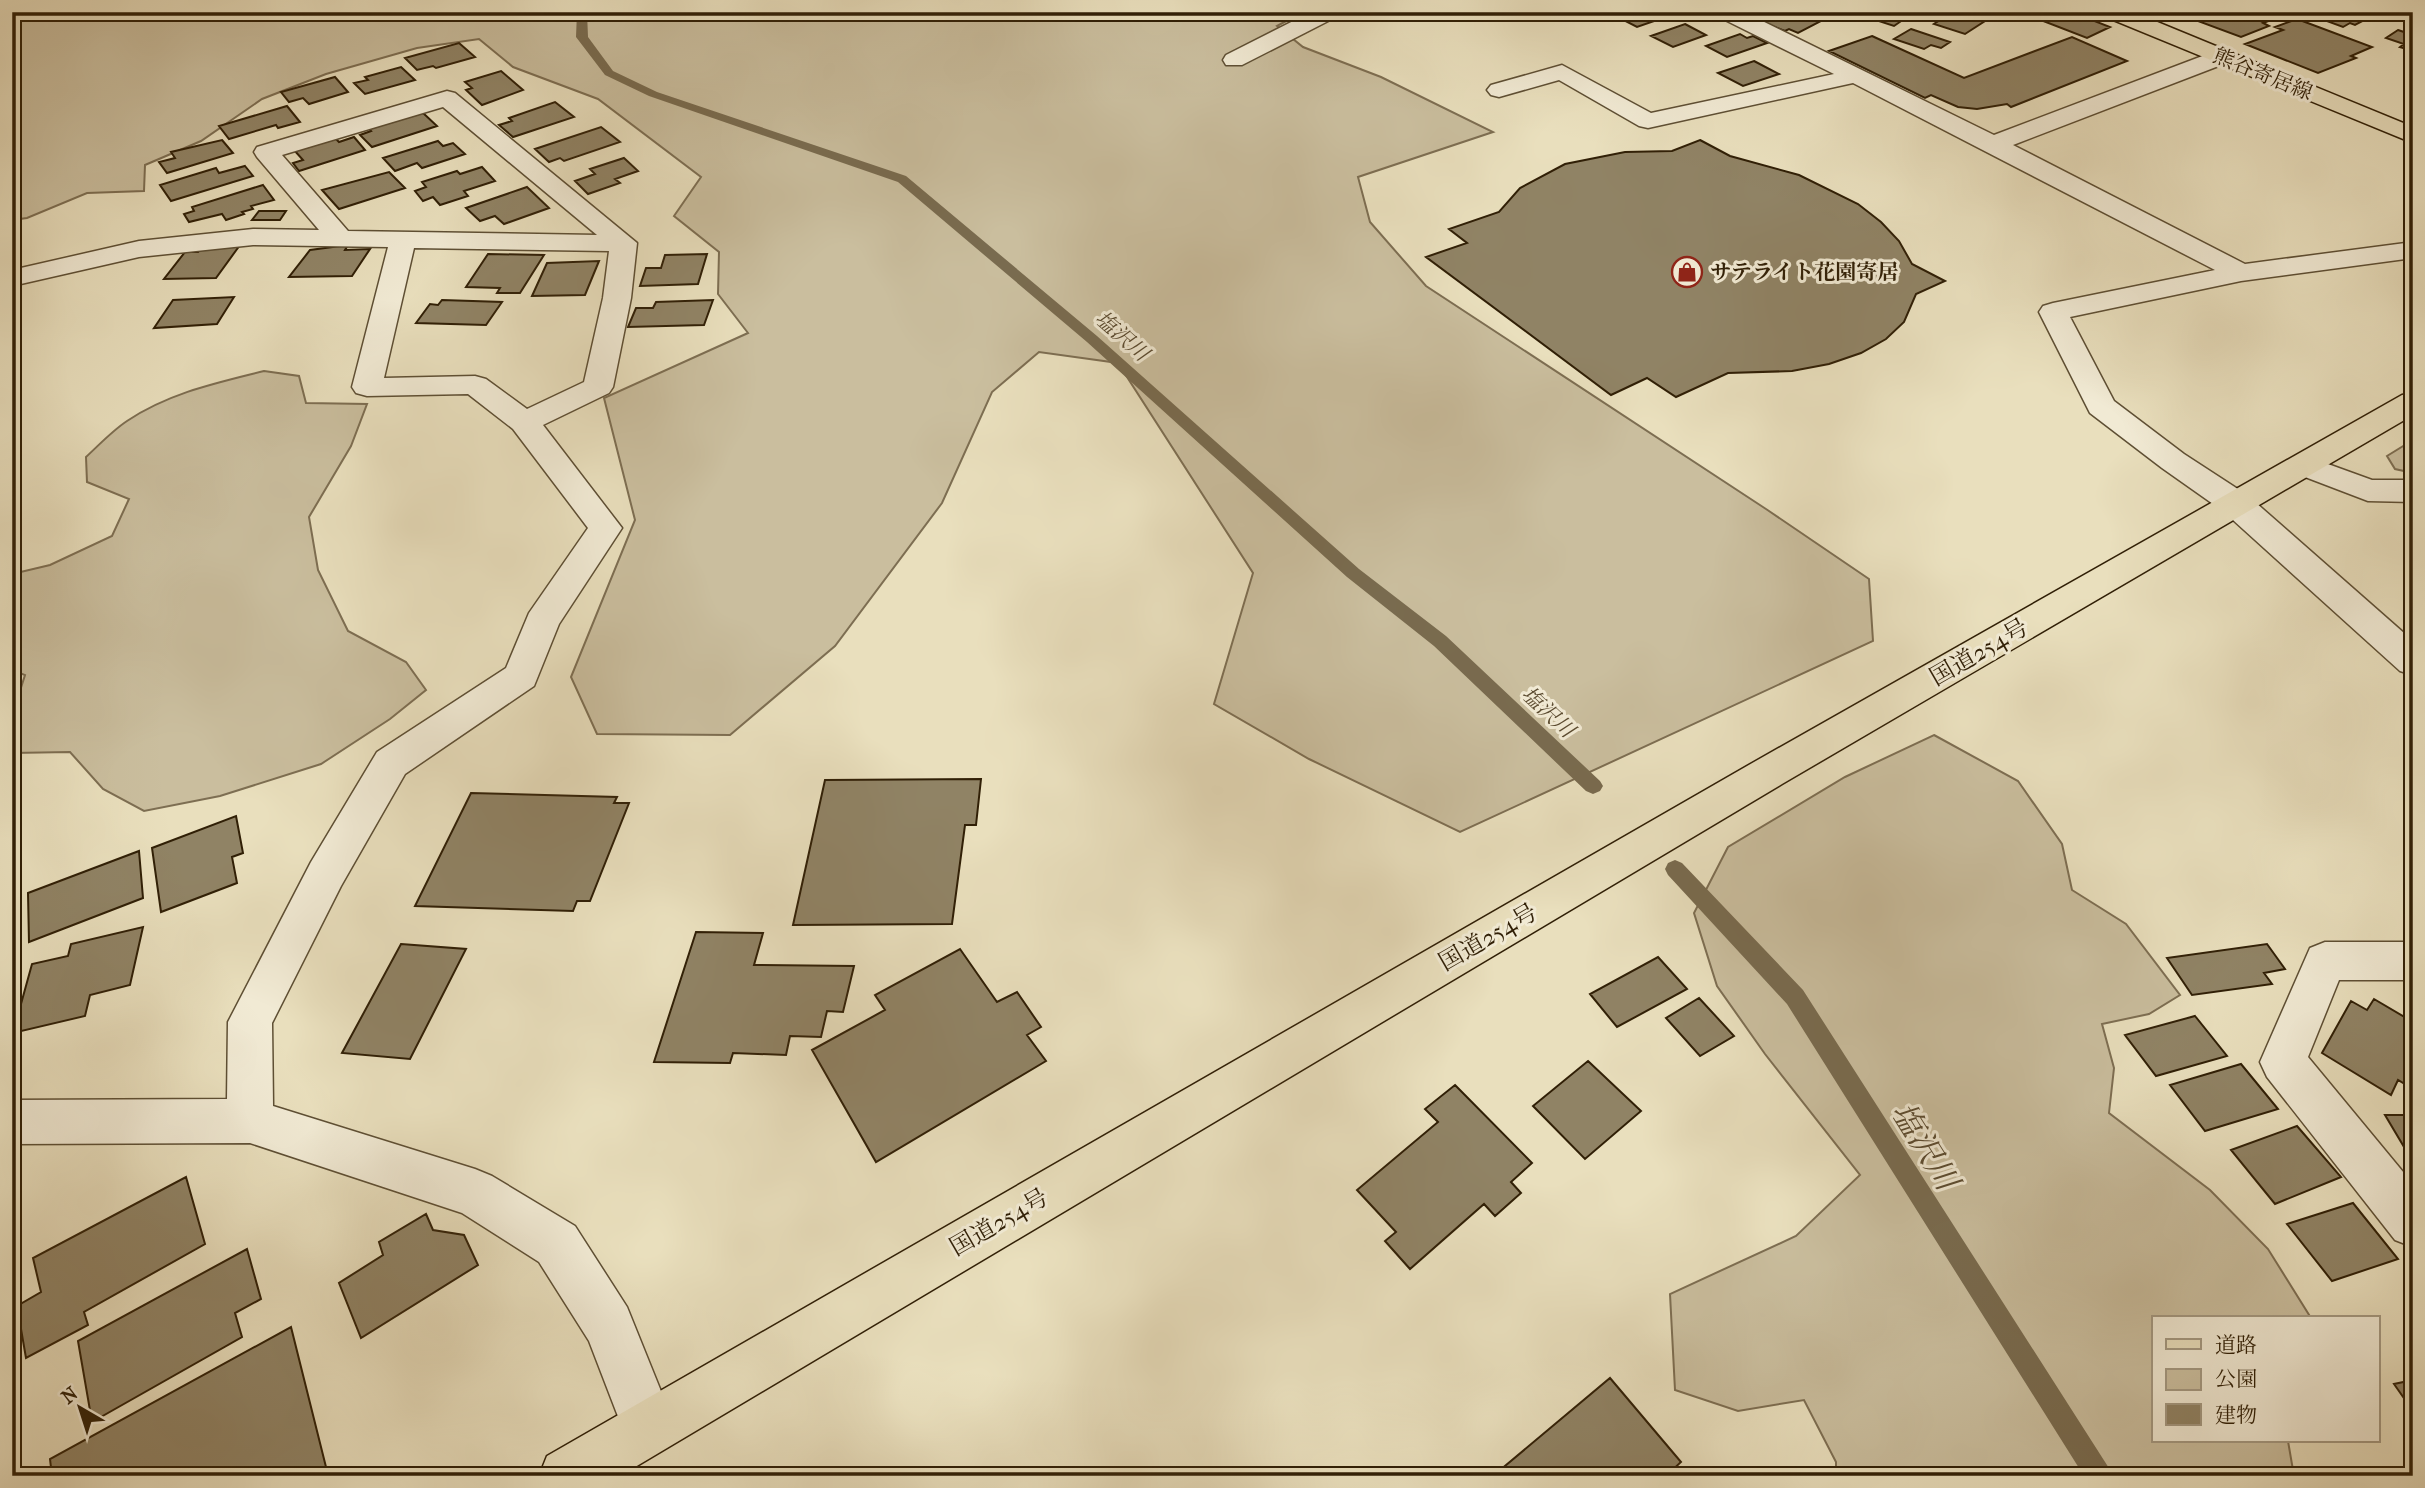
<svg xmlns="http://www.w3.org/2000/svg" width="2425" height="1488" viewBox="0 0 2425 1488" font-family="'IM FELL French Canon','Noto Serif JP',serif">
  <rect width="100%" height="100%" fill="#e9dfbd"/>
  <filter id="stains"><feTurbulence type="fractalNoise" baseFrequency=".00286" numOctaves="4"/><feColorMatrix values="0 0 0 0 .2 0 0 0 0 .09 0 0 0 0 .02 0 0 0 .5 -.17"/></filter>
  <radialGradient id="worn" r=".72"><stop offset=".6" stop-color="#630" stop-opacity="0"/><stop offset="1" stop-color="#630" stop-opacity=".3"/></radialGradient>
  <!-- green -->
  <path fill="#cabe9e" stroke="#7d6e52" stroke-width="2" d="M 12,12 L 1303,12 L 1277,26 L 1303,47 L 1381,77 L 1493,132 L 1358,177 L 1370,222 L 1426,286 L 1766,509 L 1869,579 L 1873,641 L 1460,832 L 1309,759 L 1214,704 L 1253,573 L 1118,363 L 1039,352 L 992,392 L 942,503 L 835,646 L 730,735 L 597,734 L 571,677 L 635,520 L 604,398 L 748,333 L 718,294 L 719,252 L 674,216 L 701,177 L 598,99 L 513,67 L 479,39 L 417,48 L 326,74 L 262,99 L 201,141 L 145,165 L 144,191 L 87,193 L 27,218 L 12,220 Z
    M 264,371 L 299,376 L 306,403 L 367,404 L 351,446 L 309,517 L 318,570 L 348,631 L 406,662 L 426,690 L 390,719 L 321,764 L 220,796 L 144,811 L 103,789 L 70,752 L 12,753 L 12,716 L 25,675 L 12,670 L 12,574 L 50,565 L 112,536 L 129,499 L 87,482 L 86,457 C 99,445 112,431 127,421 C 169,393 216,383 264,371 Z
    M 2413,440 L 2413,473 L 2395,469 L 2387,456 Z
    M 1934,735 L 2018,781 L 2062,844 L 2072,890 L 2126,924 L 2180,995 L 2149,1014 L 2102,1024 L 2114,1068 L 2109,1113 L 2210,1190 L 2268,1249 L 2311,1318 L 2154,1318 L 2154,1441 L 2288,1441 L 2294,1476 L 1836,1476 L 1836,1462 L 1804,1400 L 1738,1411 L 1675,1390 L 1670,1294 L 1796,1236 L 1860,1175 L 1765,1054 L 1717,986 L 1694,913 L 1728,847 L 1845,777 Z"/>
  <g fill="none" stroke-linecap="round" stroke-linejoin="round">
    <!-- stream -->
    <path fill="#796b4f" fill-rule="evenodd" d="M 577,12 L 587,12 L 588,37 L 613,71 L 657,92 L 906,176 L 1097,336 L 1359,569 L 1446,636 L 1600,781 L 1603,786 L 1600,791 L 1593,794 L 1586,791 L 1434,646 L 1347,577 L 1087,342 L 898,182 L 649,96 L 605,75 L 576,37 Z
      M 1675,860 L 1682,863 L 1803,990 L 2114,1476 L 2084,1476 L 1787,1004 L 1668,875 L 1665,869 L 1668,863 Z"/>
  </g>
  <!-- building -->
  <path fill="#908365" stroke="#301f06" stroke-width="2" d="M 1608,12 L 1642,12 L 1657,20 L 1637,27 Z
    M 1763,12 L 1801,12 L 1823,20 L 1798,33 L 1789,29 L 1785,31 L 1755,20 L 1768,14 Z
    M 1805,12 L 1848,12 L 1841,16 L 1835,13 L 1823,19 Z
    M 1860,12 L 1902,12 L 1899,15 L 1907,17 L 1894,26 L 1857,14 Z
    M 1952,12 L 1958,12 L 1985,21 L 1965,34 L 1934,24 Z
    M 2020,12 L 2080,12 L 2083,14 L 2079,15 L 2110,27 L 2087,38 Z
    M 2198,12 L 2273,12 L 2282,16 L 2263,23 L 2269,26 L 2241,37 L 2187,17 Z
    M 2322,12 L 2365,12 L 2374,15 L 2355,25 L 2350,23 L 2343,27 L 2313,16 Z
    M 2297,19 L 2372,47 L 2351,56 L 2356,58 L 2318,73 L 2245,44 L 2283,30 L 2275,27 Z
    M 1685,24 L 1706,35 L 1673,47 L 1651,36 Z
    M 1911,29 L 1950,42 L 1941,48 L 1931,45 L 1924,49 L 1894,39 Z
    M 2398,30 L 2413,35 L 2413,51 L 2400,47 L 2404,44 L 2386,38 Z
    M 1740,34 L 1747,38 L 1753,36 L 1767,43 L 1727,57 L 1706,46 Z
    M 1872,36 L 1964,78 L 2072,37 L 2127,61 L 2011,107 L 2007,104 L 1977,109 L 1958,107 L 1931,95 L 1925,98 L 1829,51 Z
    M 459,43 L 475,57 L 436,68 L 433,66 L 417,70 L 405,58 Z
    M 1754,61 L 1779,74 L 1743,86 L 1718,73 Z
    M 401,67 L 415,80 L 365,94 L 354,83 L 368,80 L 365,77 Z
    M 501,71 L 523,90 L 482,105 L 466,90 L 472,88 L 465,82 Z
    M 335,77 L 348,92 L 309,104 L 303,98 L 289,102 L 281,92 Z
    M 555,102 L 574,117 L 513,137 L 499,125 L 512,121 L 509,118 Z
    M 287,106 L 300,122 L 278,128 L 276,125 L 229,139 L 219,126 Z
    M 422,112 L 437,126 L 372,147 L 360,135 L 371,131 L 368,128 Z
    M 601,127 L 620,142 L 564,161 L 560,158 L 549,162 L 535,149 Z
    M 354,137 L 365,150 L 299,171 L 293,163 L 303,160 L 294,150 L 335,138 L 339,142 Z
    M 222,140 L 233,153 L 167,173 L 159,162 L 175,158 L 171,152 Z
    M 1700,140 L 1730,156 L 1799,175 L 1858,204 L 1881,222 L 1899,241 L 1912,264 L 1945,281 L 1916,294 L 1904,322 L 1886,339 L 1861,353 L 1829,364 L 1792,371 L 1728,373 L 1676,397 L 1647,378 L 1611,395 L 1426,257 L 1467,243 L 1449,229 L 1499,212 L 1520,188 L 1565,164 L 1625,152 L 1672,151 Z
    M 438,141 L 443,146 L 453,143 L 465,154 L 422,168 L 417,163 L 395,171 L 383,158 Z
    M 624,158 L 638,171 L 615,179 L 620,183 L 588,194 L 575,181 L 595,174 L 590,169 Z
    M 245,166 L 253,176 L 171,201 L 160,185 L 216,168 L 219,173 Z
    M 482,167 L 495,181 L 464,191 L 468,196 L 440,205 L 433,197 L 423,201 L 415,191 L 426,187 L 422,182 L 457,171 L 460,174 Z
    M 389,172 L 405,188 L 339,209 L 322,190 Z
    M 263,185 L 274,200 L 251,206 L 253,209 L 242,212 L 244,214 L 226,220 L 222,214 L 189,222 L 184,214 L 194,211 L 192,207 Z
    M 527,187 L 549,208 L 504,224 L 495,216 L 480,221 L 466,208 Z
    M 259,211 L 286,211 L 280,220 L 252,220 Z
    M 240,245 L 216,278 L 164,279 L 185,252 L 198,252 L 202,247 Z
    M 348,245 L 345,250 L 370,249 L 352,276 L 289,277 L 310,250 Z
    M 488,254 L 544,255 L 520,293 L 497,293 L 500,288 L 466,287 Z
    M 707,254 L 698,284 L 640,286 L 646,268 L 661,268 L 665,255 Z
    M 599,261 L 585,295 L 532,296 L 547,263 Z
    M 234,297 L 217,324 L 154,328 L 173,300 Z
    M 442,300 L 502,302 L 486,325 L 416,323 L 430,304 L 438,305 Z
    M 713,300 L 704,325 L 628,327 L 636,308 L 653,308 L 656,302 Z
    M 981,779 L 976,825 L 965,825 L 952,924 L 793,925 L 825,780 Z
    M 471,793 L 617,797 L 614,803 L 629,803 L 590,901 L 577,901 L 573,911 L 415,906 Z
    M 236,816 L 243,853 L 232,857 L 237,883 L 161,912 L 152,848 Z
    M 139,851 L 143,898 L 29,942 L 28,893 Z
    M 143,927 L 130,985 L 90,995 L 85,1016 L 13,1033 L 32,964 L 68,956 L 71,944 Z
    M 696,932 L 763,933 L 754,965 L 854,966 L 843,1012 L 827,1011 L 821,1037 L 790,1036 L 786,1055 L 733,1053 L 730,1063 L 654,1062 Z
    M 401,944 L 466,949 L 410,1059 L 342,1053 Z
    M 2267,944 L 2285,969 L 2264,973 L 2272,984 L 2192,995 L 2167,958 Z
    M 960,949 L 997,1002 L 1017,992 L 1041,1027 L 1027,1035 L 1046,1061 L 876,1162 L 812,1050 L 885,1010 L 875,995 Z
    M 1658,957 L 1687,989 L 1617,1027 L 1590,994 Z
    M 1699,998 L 1734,1036 L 1700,1056 L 1666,1018 Z
    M 2374,999 L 2413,1022 L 2406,1034 L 2413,1038 L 2413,1089 L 2398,1080 L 2391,1095 L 2322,1053 L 2351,1001 L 2367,1010 Z
    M 2195,1016 L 2227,1056 L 2156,1076 L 2125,1035 Z
    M 1588,1061 L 1641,1111 L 1585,1159 L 1533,1106 Z
    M 2241,1064 L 2278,1109 L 2205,1131 L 2170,1085 Z
    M 1455,1085 L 1532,1163 L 1511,1182 L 1521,1193 L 1495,1216 L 1484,1204 L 1410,1269 L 1385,1241 L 1396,1232 L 1357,1190 L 1438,1122 L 1425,1109 Z
    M 2385,1115 L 2413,1115 L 2413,1162 Z
    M 2297,1126 L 2341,1177 L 2275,1204 L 2231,1150 Z
    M 186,1177 L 205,1244 L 84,1312 L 88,1325 L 26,1358 L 17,1306 L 41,1292 L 33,1258 Z
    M 2353,1203 L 2398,1259 L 2332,1281 L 2287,1224 Z
    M 426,1214 L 433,1230 L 464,1235 L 478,1265 L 361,1338 L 339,1283 L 383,1255 L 379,1242 Z
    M 247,1249 L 261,1299 L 235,1313 L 242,1337 L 92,1422 L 78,1341 Z
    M 291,1327 L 328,1475 L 52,1476 L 50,1459 Z
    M 1610,1378 L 1681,1462 L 1666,1476 L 1493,1476 Z
    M 2413,1380 L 2413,1411 L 2394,1384 Z"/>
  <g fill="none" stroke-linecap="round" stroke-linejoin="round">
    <!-- minor casing -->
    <g stroke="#5e4f34" stroke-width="3">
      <path id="minor" d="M 1311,12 L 1339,12 L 1336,17 L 1242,65 L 1226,65 L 1223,60 L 1226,55 Z
        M 1716,12 L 1744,12 L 1994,135 L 2213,52 L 2229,52 L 2232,57 L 2229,62 L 2013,145 L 2245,264 L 2413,242 L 2413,258 L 2241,281 L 2070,317 L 2114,401 L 2184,454 L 2247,495 L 2413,641 L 2413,675 L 2400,671 L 2223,511 L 2162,468 L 2090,413 L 2039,312 L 2043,306 L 2053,303 L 2215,270 L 1853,83 L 1648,128 L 1639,126 L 1559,80 L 1499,97 L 1491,95 L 1487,90 L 1491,85 L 1562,65 L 1651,113 L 1834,74 L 1719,17 Z
        M 447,91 L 455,93 L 637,243 L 631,298 L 613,387 L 609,393 L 543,425 L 622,528 L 559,624 L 534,686 L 405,774 L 341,886 L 272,1023 L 273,1106 L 475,1169 L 492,1176 L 575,1226 L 627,1307 L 675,1426 L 667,1445 L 648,1453 L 629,1445 L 589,1341 L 539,1262 L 462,1213 L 250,1143 L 12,1144 L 12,1100 L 227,1099 L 228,1022 L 311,862 L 377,752 L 506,668 L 529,613 L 588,528 L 513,429 L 468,394 L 367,396 L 356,393 L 352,387 L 388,247 L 253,245 L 139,257 L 12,286 L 12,270 L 139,241 L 253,229 L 319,230 L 257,157 L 254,152 L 257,147 ZM 443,107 L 597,235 L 348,231 L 282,155 ZM 414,248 L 609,251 L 603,298 L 584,382 L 527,409 L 486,379 L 475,376 L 384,378 Z
        M 2303,455 L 2372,480 L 2413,480 L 2413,502 L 2368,501 L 2292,472 L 2287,465 L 2292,458 Z
        M 2325,942 L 2413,942 L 2413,980 L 2339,980 L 2308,1057 L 2413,1184 L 2413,1247 L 2395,1240 L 2267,1077 L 2260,1062 L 2310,948 Z"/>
    </g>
    <!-- major casing -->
    <g stroke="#301f06" stroke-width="3">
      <path id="major" d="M 2103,12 L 2133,12 L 2413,127 L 2413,143 L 2106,17 Z"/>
    </g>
    <!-- highway casing -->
    <g stroke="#301f06" stroke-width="3">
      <path id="highway" d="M 2413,393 L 2413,415 L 1782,784 L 620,1476 L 539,1476 L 547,1456 L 1754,762 L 2402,395 Z"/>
    </g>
    <!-- minor -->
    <use href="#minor" fill="#f1ead4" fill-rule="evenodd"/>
    <!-- major -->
    <use href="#major" fill="#e9dfbd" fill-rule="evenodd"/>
    <!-- highway -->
    <use href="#highway" fill="#e9dfbd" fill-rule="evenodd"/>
  </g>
  <!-- icons -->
  <defs>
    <g id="shop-ring" transform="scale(1.575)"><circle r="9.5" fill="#f1ead4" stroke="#8f2418" stroke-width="1.5"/><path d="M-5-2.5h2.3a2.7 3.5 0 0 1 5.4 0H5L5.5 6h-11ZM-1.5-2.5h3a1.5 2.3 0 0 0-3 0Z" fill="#8f2418"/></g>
  </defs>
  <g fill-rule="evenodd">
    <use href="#shop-ring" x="1687" y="272"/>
  </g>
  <g text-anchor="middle" stroke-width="6" stroke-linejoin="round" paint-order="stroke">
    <!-- far-street labels -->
    <g font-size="21" fill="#301f06" stroke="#f1ead4">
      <text transform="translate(2263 74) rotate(22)" y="7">熊谷寄居線</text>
    </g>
    <!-- far-poi labels -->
    <g font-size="21" font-weight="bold" fill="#301f06" stroke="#f1ead4" text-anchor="start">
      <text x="1710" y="279">サテライト花園寄居</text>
    </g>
    <!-- far-water labels -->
    <g font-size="21" font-style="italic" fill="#5b4b30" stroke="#f1ead4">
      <text transform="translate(1122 336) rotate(41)" y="7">塩沢川</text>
      <text transform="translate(1548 712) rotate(43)" y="7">塩沢川</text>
    </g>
    <!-- street labels -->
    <g font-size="24" fill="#301f06" stroke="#f1ead4">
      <text transform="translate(1979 652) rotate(-30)" y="8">国道254号</text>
      <text transform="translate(1488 937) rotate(-30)" y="8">国道254号</text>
      <text transform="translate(999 1222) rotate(-30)" y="8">国道254号</text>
    </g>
    <!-- near-water labels -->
    <g font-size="32" font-style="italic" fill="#5b4b30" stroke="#f1ead4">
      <text transform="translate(1925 1146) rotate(58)" y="11">塩沢川</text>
    </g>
  </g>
  <!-- margin -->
  <rect width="2425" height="1488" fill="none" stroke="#e9dfbd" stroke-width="42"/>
  <rect x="14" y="14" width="2397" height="1460" fill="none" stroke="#301f06" stroke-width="3.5"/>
  <rect x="21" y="21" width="2383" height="1446" fill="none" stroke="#301f06" stroke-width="2"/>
  <!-- legend -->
  <rect x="2152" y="1316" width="228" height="126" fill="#f1ead4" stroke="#a49982" stroke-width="2"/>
  <rect x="2166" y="1339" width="35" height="10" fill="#e9dfbd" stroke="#a49982" stroke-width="2"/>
  <text x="2215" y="1352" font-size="21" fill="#301f06">道路</text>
  <rect x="2166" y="1369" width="35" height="21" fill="#cabe9e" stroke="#a49982" stroke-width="2"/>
  <text x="2215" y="1386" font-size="21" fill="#301f06">公園</text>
  <rect x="2166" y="1404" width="35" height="21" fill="#908365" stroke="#a49982" stroke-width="2"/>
  <text x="2215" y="1422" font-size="21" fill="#301f06">建物</text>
  <!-- north arrow -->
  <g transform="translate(80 1408) rotate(321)" stroke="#f1ead4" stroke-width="5" paint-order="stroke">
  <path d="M0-5L12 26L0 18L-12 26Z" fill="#301f06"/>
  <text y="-10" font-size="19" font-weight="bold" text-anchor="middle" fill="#301f06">N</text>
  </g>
  <rect width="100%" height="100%" filter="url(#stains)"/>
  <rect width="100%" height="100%" fill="url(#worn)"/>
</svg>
